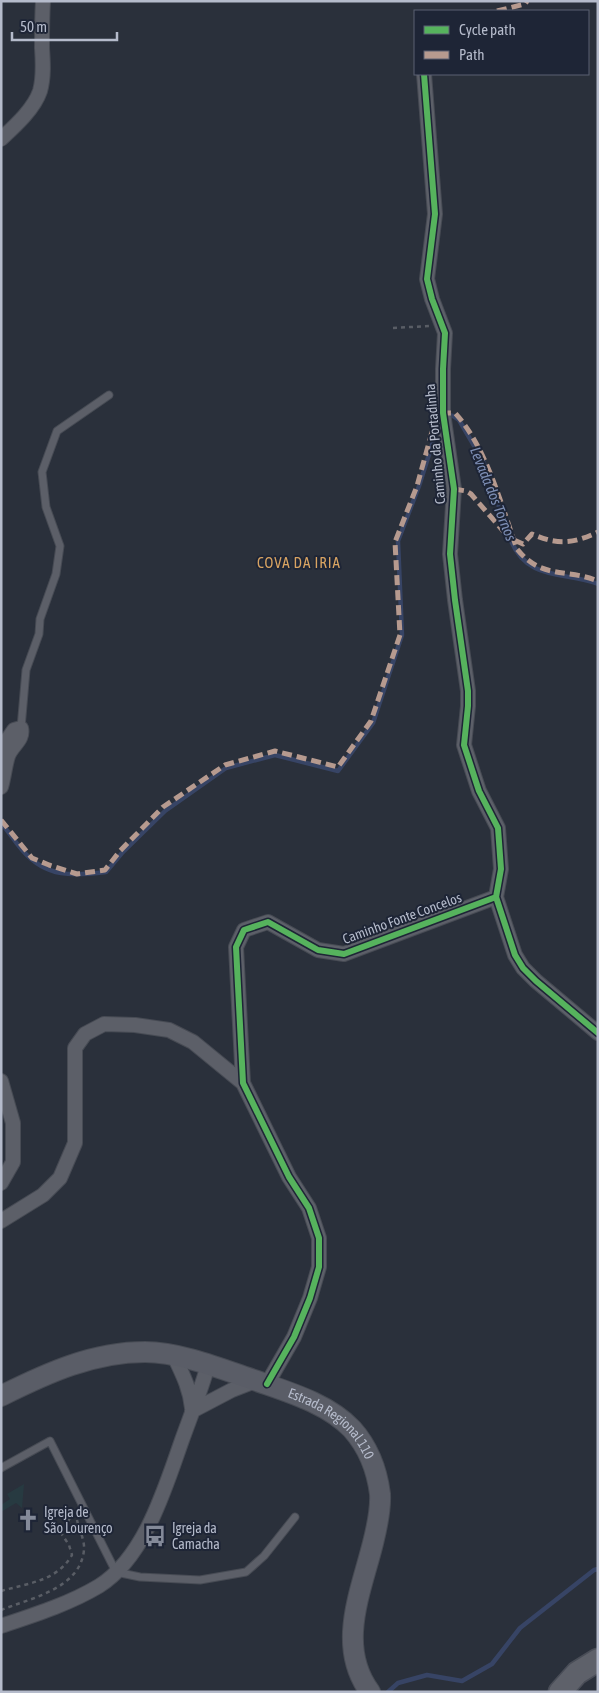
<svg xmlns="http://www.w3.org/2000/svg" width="599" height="1693" viewBox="0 0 599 1693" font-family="'Asap Condensed',sans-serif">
  <rect width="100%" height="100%" fill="#2a303b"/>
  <!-- green -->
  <path fill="#273a41" d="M 24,1484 L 22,1508 L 16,1503 L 1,1512 L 1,1505 L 10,1499 L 7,1494 Z"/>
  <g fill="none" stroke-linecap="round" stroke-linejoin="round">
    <!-- stream -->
    <path stroke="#374465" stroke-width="4.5" d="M 448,415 L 453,416 L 459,420 L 483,461 L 511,541 C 529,582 564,571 598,584
      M 1,823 C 9,832 15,842 23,851 C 47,878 73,876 106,872 L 122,853 L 165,811 L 226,768 L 275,755 L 338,771 L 373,723 L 402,635 L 398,541 L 419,486 L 439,423
      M 388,1692 L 398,1683 L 427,1675 L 462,1681 L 492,1664 L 520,1628 L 594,1570 L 598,1569"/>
    <!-- service casing -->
    <g stroke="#474b54" stroke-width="9">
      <path id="service" d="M 21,728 L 26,670 L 39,634 L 40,619 L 56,574 L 60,546 L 46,507 L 42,472 L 57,431 L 109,395
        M 1,1468 L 50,1441 L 116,1572 L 140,1577 L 200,1580 L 246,1572 L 264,1556 L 295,1517"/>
    </g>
    <!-- minor casing -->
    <g stroke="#474b54" stroke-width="16">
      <path id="minor" d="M 424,74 L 435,214 L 427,279 L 432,299 L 445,333 L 443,369 L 443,413 L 454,489 L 450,554 L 455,600 L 468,691 L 468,706 L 464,745 L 479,791 L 498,828 L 501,869 L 496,897 L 515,955 L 523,968 L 536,981 L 598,1033
        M 1,139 C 15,126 34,109 40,91 C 44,77 43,62 42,48 C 42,32 42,17 43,1
        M 1,749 L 14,730 L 21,728 C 24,740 12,745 8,756 C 5,765 4,777 1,787
        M 1,1081 L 13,1123 L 13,1162 L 1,1183
        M 1,1221 L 43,1195 L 60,1178 L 75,1143 L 75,1048 L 85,1034 L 104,1024 L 135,1025 L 169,1030 L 193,1042 L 243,1083
        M 174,1356 C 182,1373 190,1388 192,1408
        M 267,1384 L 294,1337 L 310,1298 L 319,1267 L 319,1238 L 309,1208 L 289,1177 L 243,1083 L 236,947 L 244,930 L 268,922 L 318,950 L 344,954 L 496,897
        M 192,1411 L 232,1390 L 255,1381
        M 1,1626 C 34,1615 69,1604 99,1586 C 145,1557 165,1488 182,1440 C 191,1415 201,1390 208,1365"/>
    </g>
    <!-- secondary casing -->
    <g stroke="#474b54" stroke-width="22">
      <g id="secondary">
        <path id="s1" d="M 1,1396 C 47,1373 93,1352 145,1352 C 180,1352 222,1369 254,1380 C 288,1392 327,1403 352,1429 C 368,1447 377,1470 380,1494 C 381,1510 377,1527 373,1543 C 361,1592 336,1646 370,1692"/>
      </g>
    </g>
    <!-- primary casing -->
    <g stroke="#494d57" stroke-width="25">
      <path id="primary" d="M 560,1692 L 577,1673 L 598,1660"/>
    </g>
    <!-- path -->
    <path stroke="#595d65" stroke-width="2.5" stroke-dasharray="4 4" stroke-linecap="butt" d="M 393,328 L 429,326
      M 1,1591 C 29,1583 57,1581 72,1555 L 69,1545 L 61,1533 L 74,1511
      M 1,1610 C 31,1598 80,1589 84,1550 C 85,1541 79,1529 77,1520"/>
    <!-- service -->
    <use href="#service" stroke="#5c5f68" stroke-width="7"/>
    <!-- minor -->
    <use href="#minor" stroke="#5c5f68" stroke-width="14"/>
    <!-- secondary -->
    <use href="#secondary" stroke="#5a5d67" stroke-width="20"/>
    <!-- primary -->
    <use href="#primary" stroke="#5e616a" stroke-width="22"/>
    <!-- quiet -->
    <path stroke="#b69a8f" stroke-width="5" stroke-dasharray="10 5" stroke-linecap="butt" d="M 497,11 L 525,4 L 527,1
      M 454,489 L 466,491 L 471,494 L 505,533 L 508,535 L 512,534
      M 514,540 L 523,544 L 532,534 C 557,545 573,544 598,532
      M 1,820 L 32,858 L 49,865 L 77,874 L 105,870 L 120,851 L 163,807 L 225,765 L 275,751 L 338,767 L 371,721 L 400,635 L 395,542 L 417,486 L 435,421 L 443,413 L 455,413 C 487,448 501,505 517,549 C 542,580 566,568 598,581"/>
    <!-- cycleway casing -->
    <g stroke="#1e2536" stroke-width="9">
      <path id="cycleway" d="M 424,74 L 435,214 L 427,279 L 432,299 L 445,333 L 443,369 L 443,413 L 454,489 L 450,554 L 455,600 L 468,691 L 468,706 L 464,745 L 479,791 L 498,828 L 501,869 L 496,897 L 515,955 L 523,968 L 536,981 L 598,1033
        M 267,1384 L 294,1337 L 310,1298 L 319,1267 L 319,1238 L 309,1208 L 289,1177 L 243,1083 L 236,947 L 244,930 L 268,922 L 318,950 L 344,954 L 496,897"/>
    </g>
    <!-- cycleway -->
    <use href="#cycleway" stroke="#56b35d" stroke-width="6"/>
  </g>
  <!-- icons -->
  <defs>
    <g id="church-bare" transform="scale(1.725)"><path d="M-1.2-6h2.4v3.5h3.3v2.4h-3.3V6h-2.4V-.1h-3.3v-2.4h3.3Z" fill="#848a99" stroke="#1e2536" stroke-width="2.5" paint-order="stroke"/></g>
    <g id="bus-bare" transform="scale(1.725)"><path d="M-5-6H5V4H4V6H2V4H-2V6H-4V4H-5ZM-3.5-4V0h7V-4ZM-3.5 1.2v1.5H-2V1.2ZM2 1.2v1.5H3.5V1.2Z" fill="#848a99" stroke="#1e2536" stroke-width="2.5" paint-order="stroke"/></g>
  </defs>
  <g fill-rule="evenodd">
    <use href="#church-bare" x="28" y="1520"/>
    <use href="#bus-bare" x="155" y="1536"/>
  </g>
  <g text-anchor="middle" stroke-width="4" stroke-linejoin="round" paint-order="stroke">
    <!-- street labels -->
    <g font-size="14" fill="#b5bbcb" stroke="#1e2536">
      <text transform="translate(435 444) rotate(-95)" y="5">Caminho da Portadinha</text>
      <text transform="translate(402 918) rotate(-20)" y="5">Caminho Fonte Concelos</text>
      <text dy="5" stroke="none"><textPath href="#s1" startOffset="356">Estrada Regional 110</textPath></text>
    </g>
    <!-- poi labels -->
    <g font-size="14" fill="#b5bbcb" stroke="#1e2536" text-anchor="start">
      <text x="44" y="1517">Igreja de<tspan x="44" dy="16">São Lourenço</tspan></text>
      <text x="172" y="1533">Igreja da<tspan x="172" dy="16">Camacha</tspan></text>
    </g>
    <!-- water labels -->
    <g font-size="15" font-style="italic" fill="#7c8db3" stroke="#1e2536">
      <text transform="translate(493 494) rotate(68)" y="5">Levada dos Tornos</text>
    </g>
    <!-- neighbourhood labels -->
    <g font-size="15" letter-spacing="1" fill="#d9a462" stroke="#1e2536">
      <text x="299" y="568">COVA DA IRIA</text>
    </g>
  </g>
  <!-- border -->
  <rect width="599" height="1693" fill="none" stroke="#b5bbcb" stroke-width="5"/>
  <!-- legend -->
  <rect x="414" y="10" width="175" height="65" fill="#1e2536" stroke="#5a6172"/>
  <rect x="424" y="26" width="25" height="8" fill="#56b35d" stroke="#5a6172"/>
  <text x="459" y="35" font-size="15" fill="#b5bbcb">Cycle path</text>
  <rect x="424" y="51" width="25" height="8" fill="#b69a8f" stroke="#5a6172"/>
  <text x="459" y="60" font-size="15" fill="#b5bbcb">Path</text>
  <!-- scale -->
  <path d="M12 32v8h105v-8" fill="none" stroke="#b5bbcb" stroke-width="2.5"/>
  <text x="20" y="32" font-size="15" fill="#b5bbcb" stroke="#1e2536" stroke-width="4" paint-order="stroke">50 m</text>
</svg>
